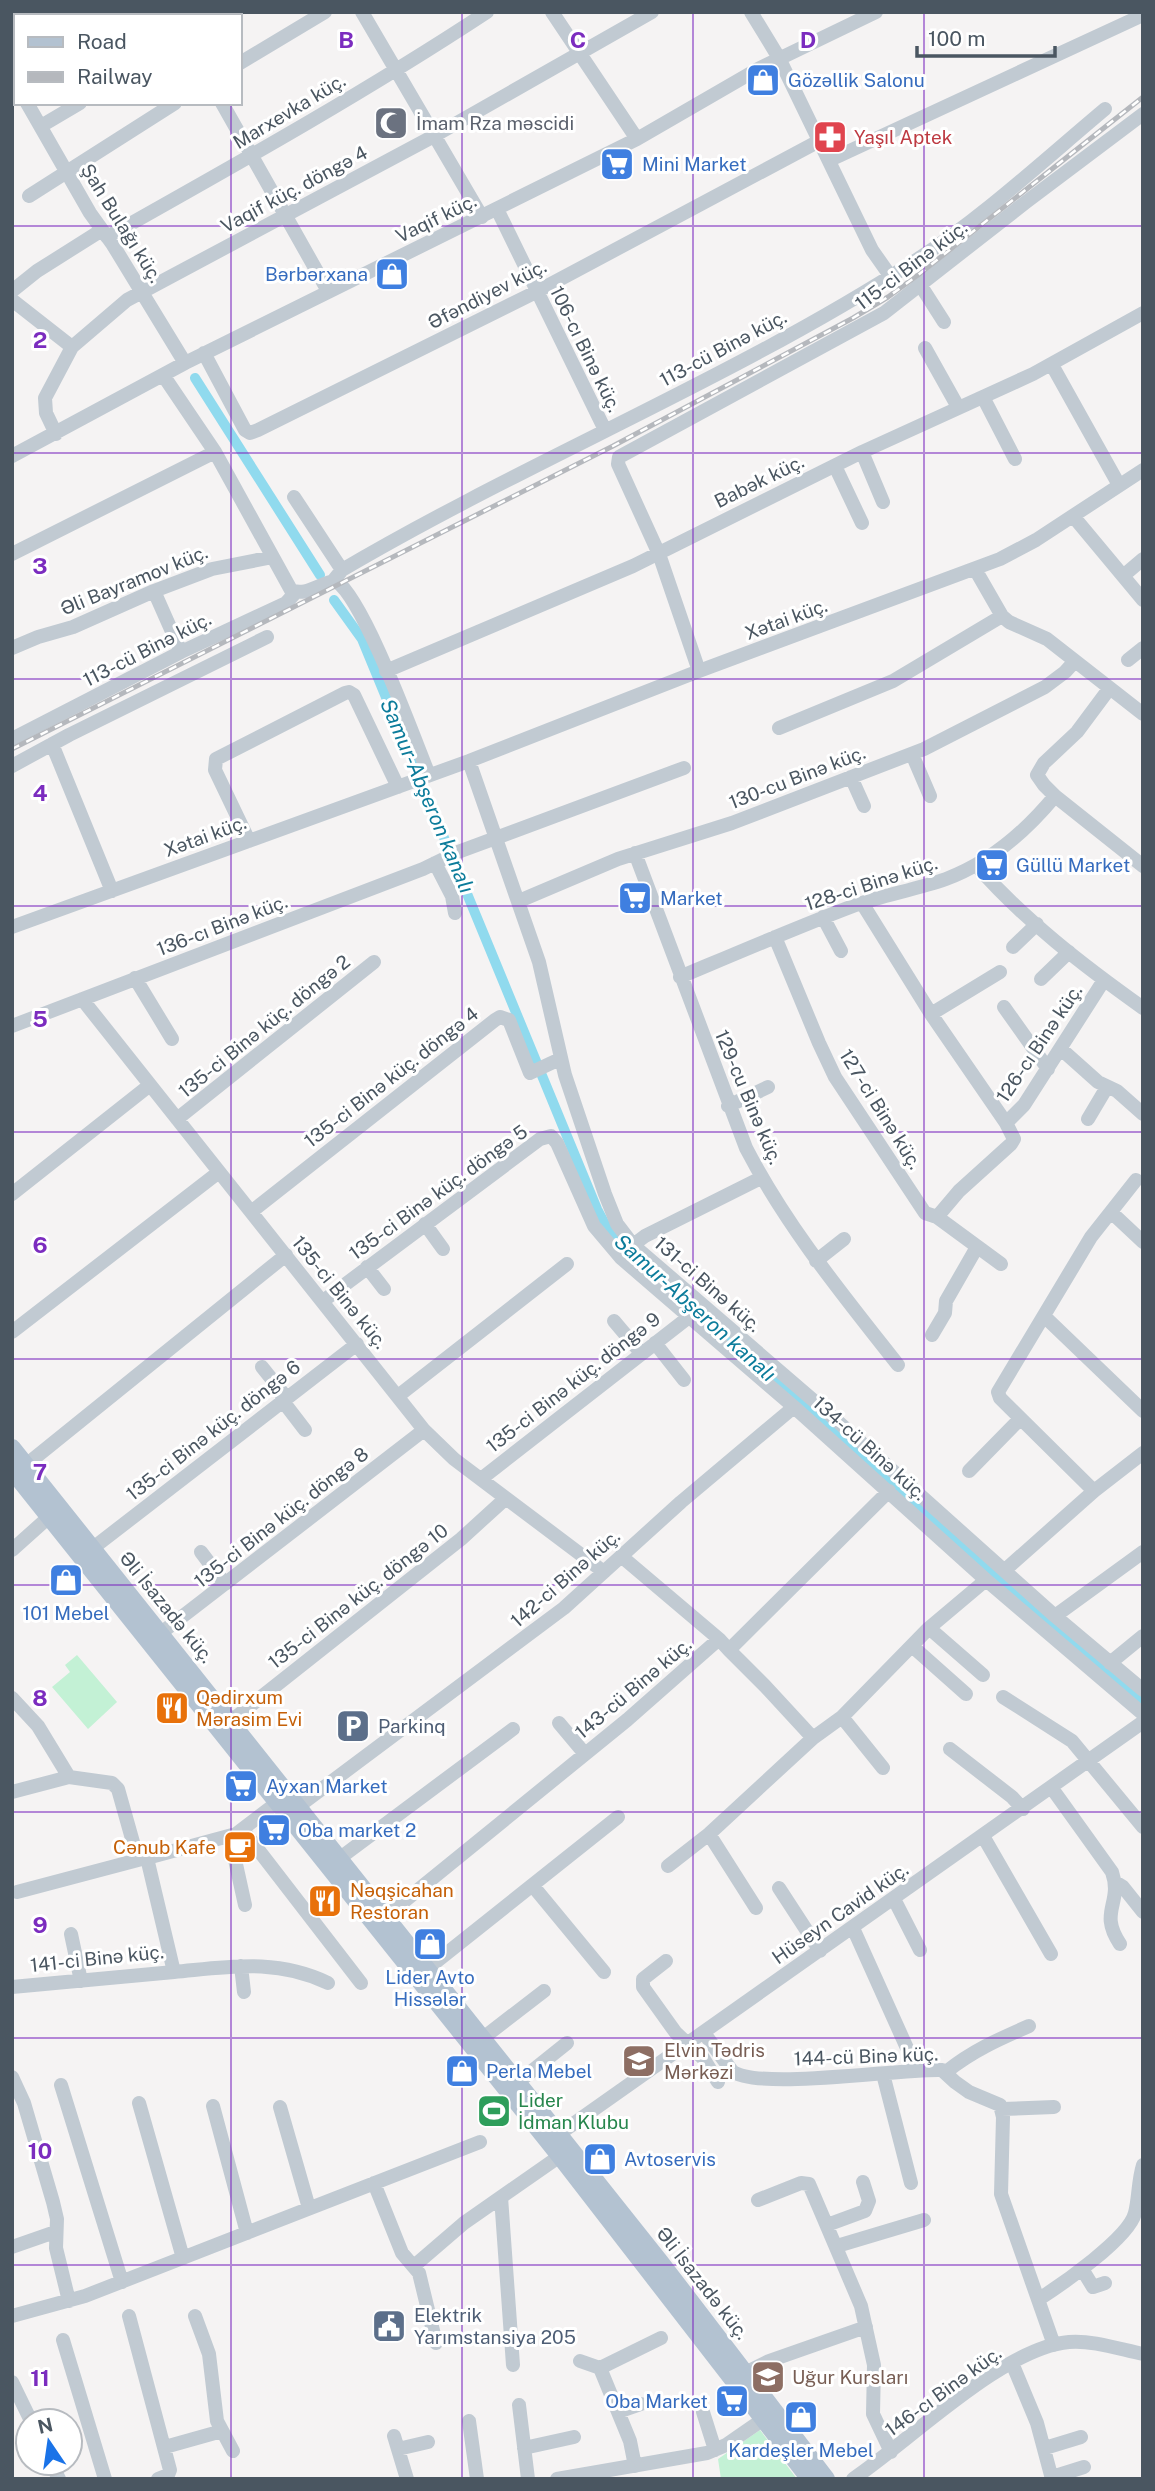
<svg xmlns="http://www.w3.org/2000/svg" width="1155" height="2491" viewBox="0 0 1155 2491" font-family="'Public Sans',sans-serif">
  <rect width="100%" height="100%" fill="#f5f3f3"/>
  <!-- green -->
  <path fill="#c3f1d5" d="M 77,1655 L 117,1702 L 88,1729 L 52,1687 L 70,1672 L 65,1665 Z
    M 760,2430 L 797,2479 L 721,2479 L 718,2459 Z"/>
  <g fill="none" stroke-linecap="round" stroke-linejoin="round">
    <!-- canal -->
    <path stroke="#90daee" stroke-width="10" d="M 195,378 L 320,575
      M 334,600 L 362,639 L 597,1209 L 611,1235 L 627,1252 L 1143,1702"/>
    <!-- minor -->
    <path stroke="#c1cad2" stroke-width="14" d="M 165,12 L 167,16
      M 362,12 L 482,217
      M 552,12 L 637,139
      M 751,12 L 779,58 L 872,250 L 891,277
      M 90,16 L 96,12
      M 227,16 L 232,12
      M 240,63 L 325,12
      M 12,71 L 16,63
      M 27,103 L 90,213 L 113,245 L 185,363
      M 222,103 L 328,291
      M 41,126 L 80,103
      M 830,160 L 1143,15
      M 29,196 L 175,103
      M 497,209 L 605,430
      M 107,237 C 235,165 364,93 487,12
      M 921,286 L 944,322
      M 12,291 L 37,271 L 102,230
      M 12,300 L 72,347 L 45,398 L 46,413 L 56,434
      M 72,347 L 127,300 L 434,136 L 652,12
      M 925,348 L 958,407
      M 204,353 L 245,430 L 250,433 L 258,430 L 536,292 L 821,140
      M 1052,365 L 1119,485
      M 163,375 L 215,452 L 291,590 C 307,597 320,582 336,581 C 364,599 414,738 429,775
      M 983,397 L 1015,459
      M 862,452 L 883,502
      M 12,456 L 185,363 L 637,139 L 758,69 L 876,12
      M 835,466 L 862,523
      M 294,497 L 342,570
      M 1073,516 L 1143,600
      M 12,554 L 215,452
      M 975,569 L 1002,616 L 1009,622 L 1047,639 L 1143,714
      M 1123,576 L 1143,559
      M 333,581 L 342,570 C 529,460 732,379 915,261 C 983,217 1043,161 1105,109
      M 154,591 L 181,652
      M 12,648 L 38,637 L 73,627 L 154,591 L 212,569 L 273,557
      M 1128,660 L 1143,648
      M 386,671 L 633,566 L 862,452 L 1033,374 L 1143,313
      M 699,671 L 659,554 L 618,464 L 619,457 L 884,313 L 1026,202 L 1143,114
      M 1109,689 L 1077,732 L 1044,763 L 1037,775 L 1044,785 L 1055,796 L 1143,866
      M 779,728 L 893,681 L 1002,616
      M 12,739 L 181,652 L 286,603 L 296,592
      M 52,744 L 112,891
      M 912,754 L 930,796
      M 469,761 L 539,962 L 565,1075 L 605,1194 L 617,1224 L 633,1245 L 835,1419 L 1055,1616 L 1143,1690
      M 12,766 L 69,735 L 267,637
      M 851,777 L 864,806
      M 249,841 L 215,770 L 216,759 L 345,693 L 349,692 L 354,695 L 398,787
      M 635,853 L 746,1148 C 787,1227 843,1295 898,1365
      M 435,863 L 452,896 L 455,913
      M 976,865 C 1024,920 1084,966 1143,1008
      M 519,901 L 618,859 L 732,823 L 924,749 L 1045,687 L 1065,672 L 1075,661
      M 862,903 L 931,1014 L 1006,1123
      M 823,917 L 841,951
      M 12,927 L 469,761 L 699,671 L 1000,559 L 1036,540 L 1143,470
      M 775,937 L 819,1043 L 835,1077 L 925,1213 L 937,1217 L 1001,1264
      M 1013,947 L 1037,924
      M 680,977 C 737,953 795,928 853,906 C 883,895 915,890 946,879 C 989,863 1026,831 1055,796
      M 135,978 L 172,1039
      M 1041,979 L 1069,952
      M 82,999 L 424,1430 L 454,1459 L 604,1572
      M 1004,1007 L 1048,1069
      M 931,1014 L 1000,972
      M 12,1026 L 423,869 L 458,852 L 684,768
      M 1061,1049 L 1098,1082 L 1117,1091 L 1143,1114
      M 728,1106 L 768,1087
      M 177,1119 L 374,962
      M 1088,1119 L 1107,1087
      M 12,1194 L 150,1085
      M 251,1212 L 495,1020 L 500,1017 L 509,1020 L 530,1073 L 560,1059
      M 1111,1212 L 1143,1242
      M 937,1217 L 959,1191 L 1011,1144 L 1014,1139 L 1006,1123 L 1024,1105 L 1104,980
      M 425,1224 L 443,1249
      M 633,1245 L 645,1236 L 761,1178
      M 816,1261 L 844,1239
      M 367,1267 L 384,1289
      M 323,1301 L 540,1139 L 551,1136 L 557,1143 L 594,1226 L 621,1258 L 794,1407 L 986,1580 L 1143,1714
      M 1044,1316 L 1143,1411
      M 614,1321 L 641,1353
      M 12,1332 L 219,1172
      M 932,1335 L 945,1313 L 946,1301 L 977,1247
      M 655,1343 L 684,1380
      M 262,1367 L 286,1397
      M 398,1396 L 567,1264
      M 282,1400 L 305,1430
      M 26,1465 L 286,1255
      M 969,1471 L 1020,1419
      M 481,1479 L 689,1317
      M 1094,1491 L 1000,1398 L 998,1392 L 1091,1237 L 1136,1180
      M 93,1548 L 357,1344
      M 12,1550 L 50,1516
      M 201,1552 L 225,1584
      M 621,1556 L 719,1639
      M 1005,1570 L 1094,1491 L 1143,1453
      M 1055,1616 L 1143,1552
      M 929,1628 L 983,1675
      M 161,1633 L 424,1430
      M 912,1646 L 966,1694
      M 729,1650 L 765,1686 L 813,1738
      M 1110,1663 L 1143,1636
      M 1003,1697 L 1072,1741 L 1143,1827
      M 12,1698 L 38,1726 L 69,1777 L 112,1783 L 118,1789 L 138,1860 L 147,1858 L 174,1972 L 12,1987
      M 842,1717 L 883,1768
      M 231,1721 L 461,1539 L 505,1499
      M 559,1723 L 585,1754
      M 950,1749 L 1012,1797 L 1023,1809
      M 1051,1787 L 1112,1872 C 1123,1904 1098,1911 1120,1944
      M 12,1792 L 69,1777
      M 299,1806 L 564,1608 L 681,1502 L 794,1407
      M 243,1830 L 361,1983
      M 709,1834 L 756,1908
      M 983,1836 L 1051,1954
      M 230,1837 L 245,1905
      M 147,1858 L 236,1834 L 278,1802
      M 340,1858 L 513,1729
      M 668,1866 L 709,1834 L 813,1738 L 842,1717 L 929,1628 L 986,1580
      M 1115,1882 L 1123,1887 L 1143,1912
      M 533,1886 L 604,1972
      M 779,1888 L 820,1951
      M 17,1892 L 138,1860
      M 894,1899 L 920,1950
      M 386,1916 L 627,1720 L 719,1639 L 729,1650 L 889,1491
      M 853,1928 L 911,2057 L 916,2071
      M 71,1934 L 81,1981
      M 666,1961 L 643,1979 L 643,1987 L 676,2033 L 703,2058 L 718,2082
      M 241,1966 L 244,1992
      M 427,1969 L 618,1817
      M 174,1972 C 229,1967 276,1958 328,1983
      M 704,2033 L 732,2071 C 759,2091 902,2068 942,2070 L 955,2082 L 969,2092 L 1000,2105 L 1003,2117 L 1001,2194 L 1054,2345
      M 483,2038 L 544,1991
      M 946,2072 C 972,2051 999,2039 1029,2026
      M 883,2074 L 911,2183
      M 12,2077 L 24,2103 L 53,2202 L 57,2219 L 56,2248 L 69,2301
      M 517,2083 L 567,2043
      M 61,2085 L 122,2282
      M 139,2103 L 183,2258
      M 213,2106 L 247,2233
      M 280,2107 L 309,2208
      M 1002,2109 L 1054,2107
      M 559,2134 L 1143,1722
      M 374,2183 L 402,2253 L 419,2273 L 436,2343
      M 501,2197 L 513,2365
      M 758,2200 L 801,2183 L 809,2184 L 861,2306 L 874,2365 L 873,2414 L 891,2452
      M 827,2225 L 865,2211 L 869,2201 L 863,2182
      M 837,2246 L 924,2220
      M 12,2247 L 55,2232
      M 414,2266 L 464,2223 L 560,2156
      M 1082,2269 L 1093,2287 L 1105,2283
      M 1039,2299 C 1061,2285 1129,2238 1135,2213 C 1139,2197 1138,2181 1143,2165
      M 12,2316 L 85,2296 L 480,2142
      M 129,2316 L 170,2470 L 168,2475 L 158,2479
      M 195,2316 L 209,2354 L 217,2421 L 233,2451
      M 63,2340 L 105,2479
      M 580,2361 L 600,2368
      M 1012,2363 L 1037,2423 L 1052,2479
      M 747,2372 L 769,2361 L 866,2327
      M 12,2382 L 31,2421
      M 519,2405 L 528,2479
      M 618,2412 L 641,2404
      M 703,2412 L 715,2450
      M 469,2421 L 477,2479
      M 394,2436 L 407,2479
      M 165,2447 L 222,2431
      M 524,2448 L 574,2437
      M 1045,2448 L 1081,2437
      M 398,2449 L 428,2442
      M 51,2463 L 59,2479
      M 635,2466 L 630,2441 L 600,2368 L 661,2338
      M 1052,2477 L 1084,2467
      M 557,2479 L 707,2453 L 726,2445 L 765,2418
      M 853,2479 C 910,2441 1002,2348 1069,2342 C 1092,2340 1119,2349 1143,2354"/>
    <!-- major -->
    <path stroke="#b3c2d1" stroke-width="18" d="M 12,1448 L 660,2262 L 826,2479
      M 12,1470 L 560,2156 L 810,2479"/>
    <!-- rail casing -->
    <g stroke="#b5b8bd" stroke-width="5">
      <path id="rail" d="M 12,749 L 613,446 L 853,318 L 888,297 L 918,275 L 1143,97"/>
    </g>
    <!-- rail -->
    <use href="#rail" stroke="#fff" stroke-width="2.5" stroke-dasharray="8" stroke-linecap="butt"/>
  </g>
  <!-- grid -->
  <path fill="none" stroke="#7b2cbf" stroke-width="2" stroke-opacity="0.55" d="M 231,12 L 231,16M 462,12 L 462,2479M 693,12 L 693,2479M 924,12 L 924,2479M 231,103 L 231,2479M 12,226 L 1143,226M 12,453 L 1143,453M 12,679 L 1143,679M 12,906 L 1143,906M 12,1132 L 1143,1132M 12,1359 L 1143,1359M 12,1585 L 1143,1585M 12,1812 L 1143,1812M 12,2038 L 1143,2038M 12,2265 L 1143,2265"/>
  <!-- icons -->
  <defs>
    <g id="shop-square" transform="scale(1.75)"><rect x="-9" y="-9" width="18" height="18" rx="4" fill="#3f7fe0" stroke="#fff"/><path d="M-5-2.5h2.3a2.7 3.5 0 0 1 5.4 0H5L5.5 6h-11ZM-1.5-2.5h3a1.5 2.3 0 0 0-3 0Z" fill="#fff"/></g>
    <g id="mosque-square" transform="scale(1.75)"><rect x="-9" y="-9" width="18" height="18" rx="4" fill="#6b7280" stroke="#fff"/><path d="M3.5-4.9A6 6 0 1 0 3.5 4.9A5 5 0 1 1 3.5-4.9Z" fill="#fff"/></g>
    <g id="pharmacy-square" transform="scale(1.75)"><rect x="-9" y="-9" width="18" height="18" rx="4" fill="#e0444e" stroke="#fff"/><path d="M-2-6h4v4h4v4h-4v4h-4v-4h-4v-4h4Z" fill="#fff"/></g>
    <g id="supermarket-square" transform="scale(1.75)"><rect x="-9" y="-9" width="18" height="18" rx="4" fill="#3f7fe0" stroke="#fff"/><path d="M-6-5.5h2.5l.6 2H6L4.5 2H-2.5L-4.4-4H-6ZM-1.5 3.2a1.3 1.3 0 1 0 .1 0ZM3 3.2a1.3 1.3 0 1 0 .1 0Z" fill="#fff"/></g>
    <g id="restaurant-square" transform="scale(1.75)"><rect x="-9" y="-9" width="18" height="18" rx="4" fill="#e8710a" stroke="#fff"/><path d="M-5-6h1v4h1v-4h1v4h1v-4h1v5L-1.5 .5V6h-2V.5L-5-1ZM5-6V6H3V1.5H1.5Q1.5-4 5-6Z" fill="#fff"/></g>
    <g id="parking-square" transform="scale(1.75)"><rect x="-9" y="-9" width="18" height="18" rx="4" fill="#5c6f8a" stroke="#fff"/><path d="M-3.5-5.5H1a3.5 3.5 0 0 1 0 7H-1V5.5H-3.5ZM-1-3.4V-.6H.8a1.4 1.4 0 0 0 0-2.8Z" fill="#fff"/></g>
    <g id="cafe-square" transform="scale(1.75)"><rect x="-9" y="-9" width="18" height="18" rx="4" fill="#e8710a" stroke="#fff"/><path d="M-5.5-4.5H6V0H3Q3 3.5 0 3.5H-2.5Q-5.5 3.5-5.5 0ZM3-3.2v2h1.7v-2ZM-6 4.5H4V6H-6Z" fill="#fff"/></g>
    <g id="university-square" transform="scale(1.75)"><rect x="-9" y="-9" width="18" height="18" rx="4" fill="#8d6e63" stroke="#fff"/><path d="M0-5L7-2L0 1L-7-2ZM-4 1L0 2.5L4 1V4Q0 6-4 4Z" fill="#fff"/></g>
    <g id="stadium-square" transform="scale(1.75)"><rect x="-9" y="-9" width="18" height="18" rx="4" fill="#2e9e5b" stroke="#fff"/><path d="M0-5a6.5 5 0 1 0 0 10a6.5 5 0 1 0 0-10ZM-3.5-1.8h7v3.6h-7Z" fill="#fff"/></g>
    <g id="civic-square" transform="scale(1.75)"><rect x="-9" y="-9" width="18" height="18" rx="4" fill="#5c6f8a" stroke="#fff"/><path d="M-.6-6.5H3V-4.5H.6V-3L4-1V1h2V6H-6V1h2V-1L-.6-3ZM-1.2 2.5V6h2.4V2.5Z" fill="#fff"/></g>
  </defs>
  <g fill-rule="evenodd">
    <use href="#shop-square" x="763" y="80"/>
    <use href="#mosque-square" x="391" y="123"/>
    <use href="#pharmacy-square" x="830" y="137"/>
    <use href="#supermarket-square" x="617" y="164"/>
    <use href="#shop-square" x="392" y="274"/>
    <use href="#supermarket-square" x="992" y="865"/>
    <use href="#supermarket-square" x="635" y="898"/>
    <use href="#shop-square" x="66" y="1580"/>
    <use href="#restaurant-square" x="172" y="1708"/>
    <use href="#parking-square" x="353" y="1726"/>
    <use href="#supermarket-square" x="241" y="1786"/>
    <use href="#supermarket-square" x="274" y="1830"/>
    <use href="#cafe-square" x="240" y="1847"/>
    <use href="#restaurant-square" x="325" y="1901"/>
    <use href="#shop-square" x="430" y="1944"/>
    <use href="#university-square" x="639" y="2061"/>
    <use href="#shop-square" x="462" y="2071"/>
    <use href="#stadium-square" x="494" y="2111"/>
    <use href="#shop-square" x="600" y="2159"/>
    <use href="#civic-square" x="389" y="2326"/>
    <use href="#university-square" x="768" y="2377"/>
    <use href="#supermarket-square" x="732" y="2401"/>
    <use href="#shop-square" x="801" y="2417"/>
  </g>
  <g text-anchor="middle" stroke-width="6" stroke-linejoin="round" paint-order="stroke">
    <!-- shop labels -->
    <g font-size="19" fill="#366cbe" stroke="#fff" text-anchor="start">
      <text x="788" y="87">Gözəllik Salonu</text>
      <text x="642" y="171">Mini Market</text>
      <text x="368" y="281" text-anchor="end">Bərbərxana</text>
      <text x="1016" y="872">Güllü Market</text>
      <text x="660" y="905">Market</text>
      <text x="66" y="1620" text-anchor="middle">101 Mebel</text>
      <text x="266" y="1793">Ayxan Market</text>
      <text x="298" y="1837">Oba market 2</text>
      <text x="430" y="1984" text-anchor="middle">Lider Avto<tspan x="430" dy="22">Hissələr</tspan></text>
      <text x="486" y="2078">Perla Mebel</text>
      <text x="624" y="2166">Avtoservis</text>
      <text x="708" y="2408" text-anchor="end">Oba Market</text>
      <text x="801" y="2457" text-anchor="middle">Kardeşler Mebel</text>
    </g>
    <!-- street labels -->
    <g font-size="19" fill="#4a5661" stroke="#fff">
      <text transform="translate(289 111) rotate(-31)" y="7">Marxevka küç.</text>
      <text transform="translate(294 189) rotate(-28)" y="7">Vaqif küç. döngə 4</text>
      <text transform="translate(436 218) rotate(-26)" y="7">Vaqif küç.</text>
      <text transform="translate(122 223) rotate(58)" y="7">Şah Bulağı küç.</text>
      <text transform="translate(911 265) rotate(-37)" y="7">115-ci Binə küç.</text>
      <text transform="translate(487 294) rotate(-27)" y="7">Əfəndiyev küç.</text>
      <text transform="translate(723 348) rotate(-28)" y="7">113-cü Binə küç.</text>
      <text transform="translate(586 349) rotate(64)" y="7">106-cı Binə küç.</text>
      <text transform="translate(759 481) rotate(-26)" y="7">Babək küç.</text>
      <text transform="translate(134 580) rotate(-22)" y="7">Əli Bayramov küç.</text>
      <text transform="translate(786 619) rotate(-20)" y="7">Xətai küç.</text>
      <text transform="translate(147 649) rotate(-27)" y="7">113-cü Binə küç.</text>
      <text transform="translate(797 777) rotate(-21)" y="7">130-cu Binə küç.</text>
      <text transform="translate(205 836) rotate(-20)" y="7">Xətai küç.</text>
      <text transform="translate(871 883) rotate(-18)" y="7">128-ci Binə küç.</text>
      <text transform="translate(222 925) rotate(-21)" y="7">136-cı Binə küç.</text>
      <text transform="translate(264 1026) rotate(-39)" y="7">135-ci Binə küç. döngə 2</text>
      <text transform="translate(1039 1043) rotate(-56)" y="7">126-cı Binə küç.</text>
      <text transform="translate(391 1077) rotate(-38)" y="7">135-ci Binə küç. döngə 4</text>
      <text transform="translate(749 1097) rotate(67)" y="7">129-cu Binə küç.</text>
      <text transform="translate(881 1109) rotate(58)" y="7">127-ci Binə küç.</text>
      <text transform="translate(438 1192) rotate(-36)" y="7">135-ci Binə küç. döngə 5</text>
      <text transform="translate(708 1284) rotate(41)" y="7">131-ci Binə küç.</text>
      <text transform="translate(340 1292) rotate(51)" y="7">135-ci Binə küç.</text>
      <text transform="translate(573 1382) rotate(-38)" y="7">135-ci Binə küç. döngə 9</text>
      <text transform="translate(213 1430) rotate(-38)" y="7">135-ci Binə küç. döngə 6</text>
      <text transform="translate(870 1448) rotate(42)" y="7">134-cü Binə küç.</text>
      <text transform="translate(281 1517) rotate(-38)" y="7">135-ci Binə küç. döngə 8</text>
      <text transform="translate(565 1578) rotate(-41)" y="7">142-ci Binə küç.</text>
      <text transform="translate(358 1596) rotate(-38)" y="7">135-ci Binə küç. döngə 10</text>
      <text transform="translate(167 1607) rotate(51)" y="7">Əli İsazadə küç.</text>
      <text transform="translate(633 1688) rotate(-40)" y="7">143-cü Binə küç.</text>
      <text transform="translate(840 1913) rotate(-35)" y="7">Hüseyn Cavid küç.</text>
      <text transform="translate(97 1958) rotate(-6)" y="7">141-ci Binə küç.</text>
      <text transform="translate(866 2056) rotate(-2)" y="7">144-cü Binə küç.</text>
      <text transform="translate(703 2283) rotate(52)" y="7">Əli İsazadə küç.</text>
      <text transform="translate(943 2391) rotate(-36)" y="7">146-cı Binə küç.</text>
    </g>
    <!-- worship labels -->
    <g font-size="19" fill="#5b616d" stroke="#fff" text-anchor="start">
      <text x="416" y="130">İmam Rza məscidi</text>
    </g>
    <!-- health labels -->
    <g font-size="19" fill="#be3a42" stroke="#fff" text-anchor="start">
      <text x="854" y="144">Yaşıl Aptek</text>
    </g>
    <!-- food labels -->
    <g font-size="19" fill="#c56008" stroke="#fff" text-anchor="start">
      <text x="196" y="1704">Qədirxum<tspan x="196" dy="22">Mərasim Evi</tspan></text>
      <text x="216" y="1854" text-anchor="end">Cənub Kafe</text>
      <text x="350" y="1897">Nəqşicahan<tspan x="350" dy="22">Restoran</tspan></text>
    </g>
    <!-- service labels -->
    <g font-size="19" fill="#4e5e75" stroke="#fff" text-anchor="start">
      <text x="378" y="1733">Parkinq</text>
      <text x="414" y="2322">Elektrik<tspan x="414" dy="22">Yarımstansiya 205</tspan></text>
    </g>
    <!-- education labels -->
    <g font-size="19" fill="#785e54" stroke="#fff" text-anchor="start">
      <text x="664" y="2057">Elvin Tədris<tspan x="664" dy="22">Mərkəzi</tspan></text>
      <text x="792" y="2384">Uğur Kursları</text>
    </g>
    <!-- leisure labels -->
    <g font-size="19" fill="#27864d" stroke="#fff" text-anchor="start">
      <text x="518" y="2107">Lider<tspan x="518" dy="22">İdman Klubu</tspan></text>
    </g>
    <!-- water labels -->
    <g font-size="21" font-style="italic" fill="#0c7c9b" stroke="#fff">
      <text transform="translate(427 796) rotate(67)" y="7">Samur-Abşeron kanalı</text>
      <text transform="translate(695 1308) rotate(42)" y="7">Samur-Abşeron kanalı</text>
    </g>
  </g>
  <g font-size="23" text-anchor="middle" font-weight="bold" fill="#7b2cbf" stroke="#fff" stroke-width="6" stroke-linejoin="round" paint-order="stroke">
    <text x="346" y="48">B</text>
    <text x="578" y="48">C</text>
    <text x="808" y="48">D</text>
    <text x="40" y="348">2</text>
    <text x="40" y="574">3</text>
    <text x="40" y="801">4</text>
    <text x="40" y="1027">5</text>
    <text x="40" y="1253">6</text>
    <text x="40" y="1480">7</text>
    <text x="40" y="1706">8</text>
    <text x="40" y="1933">9</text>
    <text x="40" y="2159">10</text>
    <text x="40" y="2386">11</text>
  </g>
  <!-- border -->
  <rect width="1155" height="2491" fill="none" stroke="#4a5661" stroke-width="28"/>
  <!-- legend -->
  <rect x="14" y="14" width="228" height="91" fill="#ffffff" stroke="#b7bbc0" stroke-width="2"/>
  <rect x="28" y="37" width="35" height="10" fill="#b3c2d1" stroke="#b7bbc0" stroke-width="2"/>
  <text x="77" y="49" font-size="21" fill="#4a5661">Road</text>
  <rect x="28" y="72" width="35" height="10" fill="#b5b8bd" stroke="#b7bbc0" stroke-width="2"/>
  <text x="77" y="84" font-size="21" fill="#4a5661">Railway</text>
  <!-- north arrow -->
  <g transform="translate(49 2442) rotate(347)"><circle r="33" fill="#ffffff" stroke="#b7bbc0" stroke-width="2"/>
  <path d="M0-5L12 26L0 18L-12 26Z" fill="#1a73e8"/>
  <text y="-10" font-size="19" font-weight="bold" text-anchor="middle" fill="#4a5661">N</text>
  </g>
  <!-- scale -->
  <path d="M917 46v10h138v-10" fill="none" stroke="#4a5661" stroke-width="3.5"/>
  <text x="928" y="46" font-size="21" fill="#4a5661" stroke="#ffffff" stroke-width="5" paint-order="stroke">100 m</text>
</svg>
